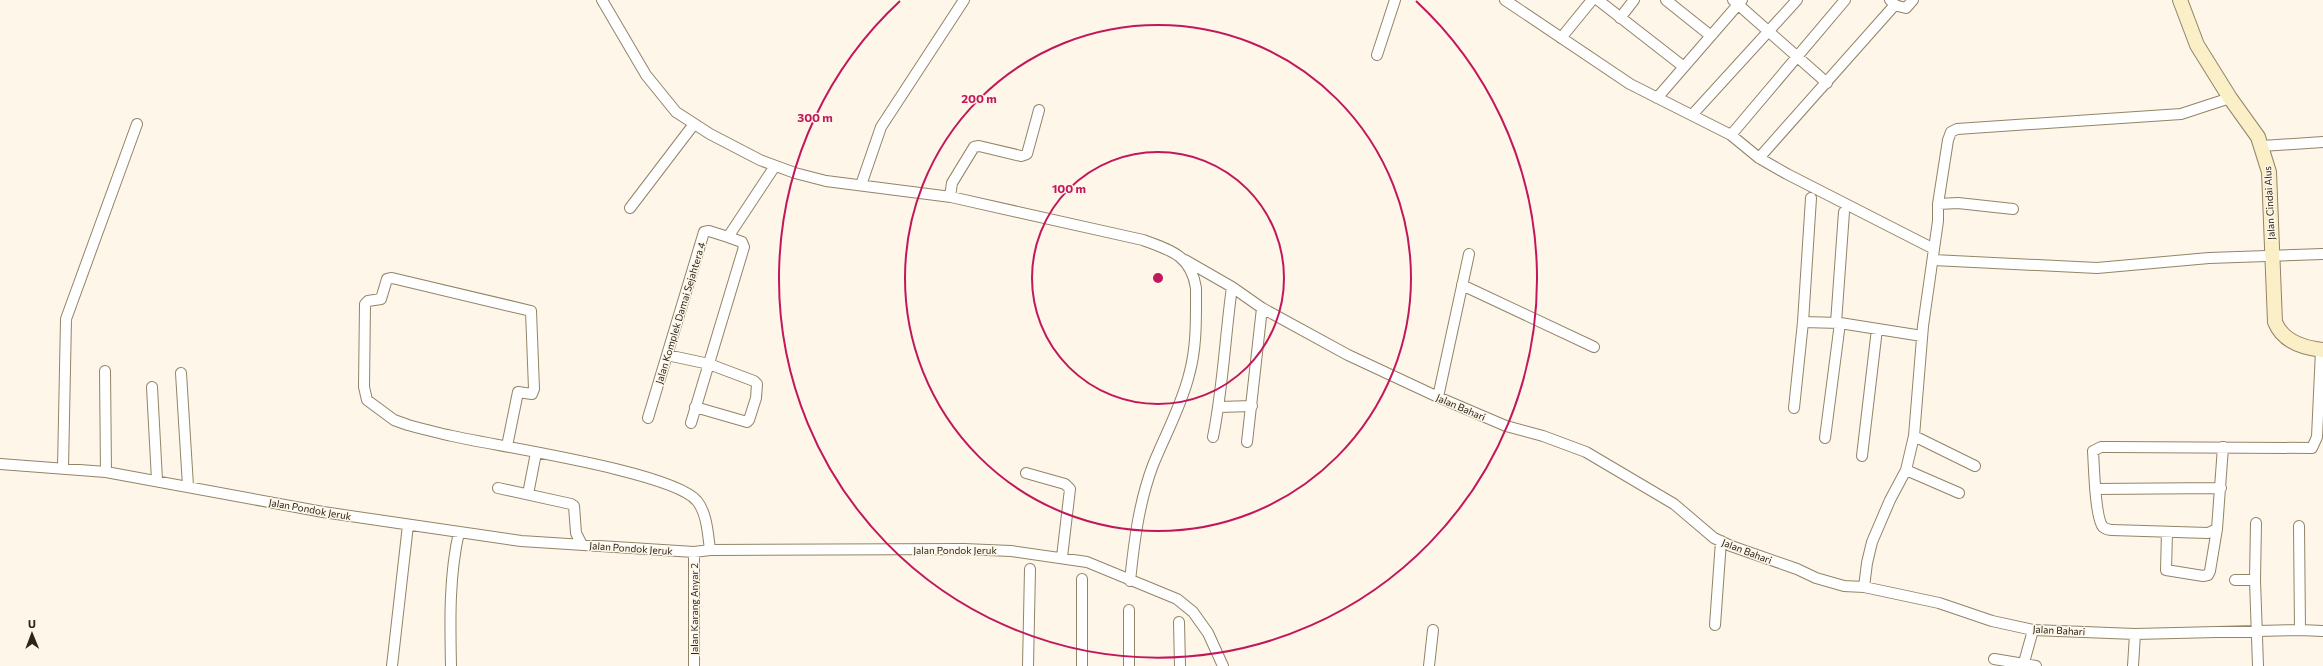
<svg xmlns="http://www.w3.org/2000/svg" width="2323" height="666" viewBox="0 0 2323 666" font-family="Commissioner,sans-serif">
  <rect width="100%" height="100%" fill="#fdf6e9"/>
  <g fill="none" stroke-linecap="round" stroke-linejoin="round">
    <!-- street casing -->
    <g stroke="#938467" stroke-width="12">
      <path id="street" d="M 602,0 L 646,75 L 676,112 L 710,134 L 760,160 L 795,173 L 826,181 L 951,197 L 1143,240 C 1170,250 1191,255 1196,288 C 1196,317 1197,347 1189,375 C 1181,407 1165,435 1153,465 C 1139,502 1134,542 1130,581
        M 1505,0 L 1630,84 L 1731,135 L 1759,158 L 1787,174 L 1934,249
        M 1598,0 L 1684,67
        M 1666,0 L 1711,36
        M 1733,0 L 1827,83
        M 1894,5 L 1906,8 L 1913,0
        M 1620,18 L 1634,0
        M 1561,38 L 1592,0
        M 1377,55 L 1395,0
        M 1657,98 L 1742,0
        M 1692,115 L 1797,0
        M 1731,135 L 1845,0
        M 2262,146 L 2323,142
        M 1759,158 L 1893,7 L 1893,2 L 1890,0
        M 861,185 L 881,127 L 964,0
        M 950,197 L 952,183 L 974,147 L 979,146 L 1021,156 L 1027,154 L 1039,110
        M 1938,204 L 1948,140 L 1951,132 L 1957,129 L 2181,114 L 2230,98
        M 630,208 L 694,124
        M 1185,260 L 1232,287 L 1262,308 L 1348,355 L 1438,397 L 1506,426 L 1543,436 L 1586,452 L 1674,504 L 1714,538 L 1731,546 L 1797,569 L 1816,578 L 1844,586 L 1864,587 L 1939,603 L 1992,621 L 2033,630 L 2135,634 L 2300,630 L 2323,631
        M 1933,260 L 2097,268 L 2209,258 L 2323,254
        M 1462,285 L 1594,347
        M 1803,322 L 1840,323 L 1922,336
        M 1836,323 L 1844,212
        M 667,355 L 709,364 L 754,381 L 757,384 L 756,398 L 749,420 L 747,422 L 695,407
        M 105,371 L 106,472
        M 181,373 L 188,486
        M 152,387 L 157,480
        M 1438,397 L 1469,254
        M 1219,407 L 1252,406
        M 1794,408 L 1803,322 L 1811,198
        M 648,418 L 704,232 L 709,231 L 728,237 L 775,166
        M 691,423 L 744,247 L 742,242 L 728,237
        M 1914,436 L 1975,466
        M 1213,437 C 1223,388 1225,337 1232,287
        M 1825,438 L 1840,323
        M 1247,442 L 1262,308
        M 507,446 L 518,392 L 532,394 L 534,389 L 531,311 L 392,278 L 387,279 L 381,299 L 368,301 L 365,304 L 364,387 L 367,400 L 394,420 L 408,425 C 423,429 438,433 452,436 C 496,446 674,472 697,501 C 707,513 708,535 710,550
        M 2223,447 L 2217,529 L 2208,533 L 2112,530 C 2109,530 2106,529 2103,527 C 2095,518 2094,465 2093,451 L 2101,447 L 2110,447 L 2312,448 L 2317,437 L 2321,350
        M 1862,456 L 1877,329
        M 0,464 L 106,472 L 323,512 L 521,541 L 694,552 L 710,550 L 964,549 L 1011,551 L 1087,562 L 1177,599 L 1193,612 L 1208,633 L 1223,666
        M 63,468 L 66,319 L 137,124
        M 1906,470 L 1959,493
        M 1026,473 L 1065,484 L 1070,489 L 1062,557
        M 498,488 L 571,504 L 574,506 L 576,533 L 582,545
        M 2095,489 L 2221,488
        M 528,494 L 536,453
        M 2256,523 L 2255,580 L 2258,666
        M 2299,526 L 2300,630
        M 2167,532 L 2166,570 L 2203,576 L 2208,575 L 2210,571 L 2217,529
        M 694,552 L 694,666
        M 2235,580 L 2255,580
        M 1864,587 L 1867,563 L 1872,542 L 1890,500 L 1906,470 L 1914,436 L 1923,326 L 1938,221 L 1938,204 L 1958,203 L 2013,209
        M 1179,622 L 1180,666
        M 1715,625 L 1721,541
        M 1994,659 L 2036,666
        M 392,666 L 408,525
        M 451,666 C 450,621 449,576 459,532
        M 1028,666 L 1030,569
        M 1082,666 L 1082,579
        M 1129,666 L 1129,610
        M 1429,666 L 1433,630
        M 2023,666 L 2033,630
        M 2133,666 L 2135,634"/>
    </g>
    <!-- secondary casing -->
    <g stroke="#938467" stroke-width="16">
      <path id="secondary" d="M 2180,0 L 2197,45 L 2230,98 L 2258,137 L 2269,172 L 2275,322 C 2283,342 2303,348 2323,350"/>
    </g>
    <!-- street -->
    <use href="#street" stroke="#fff" stroke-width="10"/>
    <!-- secondary -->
    <use href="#secondary" stroke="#fbefc7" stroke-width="14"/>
  </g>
  <!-- distance rings -->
  <g fill="none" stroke="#c2185b" stroke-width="2">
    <circle cx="1158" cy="278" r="126"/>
    <circle cx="1158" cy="278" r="253"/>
    <path d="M1416 1A379 379 0 1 1 900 1"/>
  </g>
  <g text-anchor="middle" stroke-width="3" stroke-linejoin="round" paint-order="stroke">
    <!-- street labels -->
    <g font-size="10" fill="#2c261a" stroke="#fdf6e9">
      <text transform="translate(2269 203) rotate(-93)" y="4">Jalan Cindai Alus</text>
      <text transform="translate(680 313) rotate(-73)" y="4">Jalan Komplek Damai Sejahtera 4</text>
      <text transform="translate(1461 407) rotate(23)" y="4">Jalan Bahari</text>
      <text transform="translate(310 509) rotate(10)" y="4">Jalan Pondok Jeruk</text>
      <text transform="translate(631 548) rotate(4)" y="4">Jalan Pondok Jeruk</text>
      <text x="955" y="554">Jalan Pondok Jeruk</text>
      <text transform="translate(1747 551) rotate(21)" y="4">Jalan Bahari</text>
      <text transform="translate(694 609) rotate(-90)" y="4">Jalan Karang Anyar 2</text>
      <text transform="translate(2059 630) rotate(3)" y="4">Jalan Bahari</text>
    </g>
  </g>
  <circle cx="1158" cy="278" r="6" fill="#c2185b" stroke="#fdf6e9" stroke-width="2"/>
  <g font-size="12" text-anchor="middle" font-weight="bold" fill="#c2185b" stroke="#fdf6e9" stroke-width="3" stroke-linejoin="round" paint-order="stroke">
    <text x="979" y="103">200 m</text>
    <text x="815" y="122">300 m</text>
    <text x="1069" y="193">100 m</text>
  </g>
  <!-- north arrow -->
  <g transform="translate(32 634) rotate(359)" stroke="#fdf6e9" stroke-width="3" paint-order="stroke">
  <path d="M0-3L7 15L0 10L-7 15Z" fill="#2c261a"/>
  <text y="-6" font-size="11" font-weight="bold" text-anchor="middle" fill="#2c261a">U</text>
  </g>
</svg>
